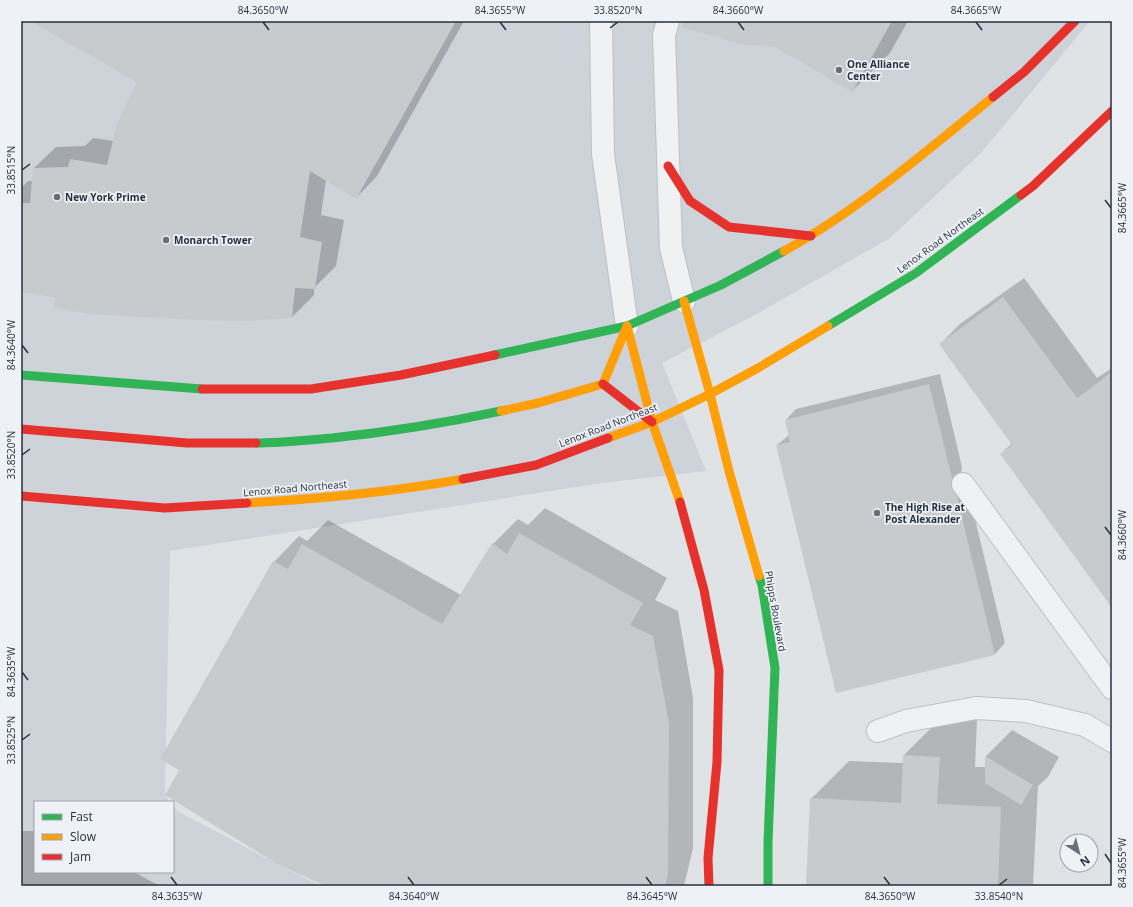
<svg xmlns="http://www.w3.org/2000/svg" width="1133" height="907" viewBox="0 0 1133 907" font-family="'Open Sans',sans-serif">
  <rect width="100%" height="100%" fill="#e0e3e6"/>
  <!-- built -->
  <path fill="#ced2d9" d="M 21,21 L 1090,21 L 981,153 L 890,238 L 753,316 L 662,363 L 706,471 L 602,483 L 170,551 L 165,795 L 170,802 L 35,802 L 35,872 L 173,872 L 173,805 L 177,811 L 277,864 L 321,886 L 21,886 Z"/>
  <!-- shadow -->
  <path fill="#0003" d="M 32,21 L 464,21 L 377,176 L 356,198 L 326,180 L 321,215 L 344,220 L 336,266 L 314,288 L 314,295 L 292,317 L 57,297 L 21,291 L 21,188 L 28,181 L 33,181 L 34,168 L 56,147 L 85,146 L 93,138 L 114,141 L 138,82 Z
    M 704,21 L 908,21 L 890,53 L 852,91 L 776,46 Z
    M 1024,278 L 1097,378 L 1112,368 L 1112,606 L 1001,454 L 1012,443 L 940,344 L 960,324 Z
    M 940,374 L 962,467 L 961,475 L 967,486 L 1005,643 L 995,654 L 777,445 L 789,435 L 786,420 L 796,409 Z
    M 545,508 L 667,578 L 655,600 L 678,611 L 693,698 L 693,848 L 684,886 L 327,886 L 181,770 L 162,759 L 274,562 L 299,536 L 307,541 L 328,520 L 461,595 L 493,544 L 518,519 L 528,525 Z
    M 942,717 L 977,719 L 975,767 L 986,767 L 986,756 L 1012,730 L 1059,757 L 1048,777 L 1038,786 L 1033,886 L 807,886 L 811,799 L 849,761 L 903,763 L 904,755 Z
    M 21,831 L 35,831 L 35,872 L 134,872 L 160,886 L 21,886 Z"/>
  <!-- building -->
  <path fill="#c8cbce" d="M 30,21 L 456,21 L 356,199 L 310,171 L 300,237 L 322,242 L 315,289 L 295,288 L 292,318 L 247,321 L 198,320 L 90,314 L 53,308 L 56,297 L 21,292 L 21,203 L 30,203 L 33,168 L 68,167 L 70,159 L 107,165 L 117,124 L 137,82 Z
    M 683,21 L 892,21 L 852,92 L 775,47 L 740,44 L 682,27 Z
    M 1003,297 L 1077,398 L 1112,372 L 1112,608 L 1000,454 L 1012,445 L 939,344 Z
    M 929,384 L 952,478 L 951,486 L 957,497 L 995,655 L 836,693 L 776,445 L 790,442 L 785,420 Z
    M 519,533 L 643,603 L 630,625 L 653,636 L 669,724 L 668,874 L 665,886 L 325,886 L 277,864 L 165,795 L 179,770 L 160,759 L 273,561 L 288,569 L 302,544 L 442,624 L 492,543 L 507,554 Z
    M 903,755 L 940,757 L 937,804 L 1001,807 L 998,886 L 806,886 L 810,798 L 901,803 Z
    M 985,756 L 1033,785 L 1021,805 L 985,783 Z"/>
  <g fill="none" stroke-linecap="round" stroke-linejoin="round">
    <!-- street casing -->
    <g stroke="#bec1c4" stroke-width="24">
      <path id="street" d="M 601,21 L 603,154 L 627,326
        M 668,21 L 664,35 L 671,248 L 684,301
        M 963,484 L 1112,688
        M 878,731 L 906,721 L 976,708 L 1026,711 L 1085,725 L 1112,741"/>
    </g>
    <!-- street -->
    <use href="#street" stroke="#f0f1f2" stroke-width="22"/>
    <!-- fast -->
    <path stroke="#30b455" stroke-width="9" d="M 828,326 L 916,273 L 1021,195
      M 495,355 L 627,326 L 721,285 L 784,251
      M 21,375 L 202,389
      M 256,443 C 281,443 306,440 332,438 C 389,432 445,423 501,411
      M 759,576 L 762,585 L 775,668 L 768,842 L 768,886"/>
    <!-- slow -->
    <path stroke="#ff9f0a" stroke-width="9" d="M 784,251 C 860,209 926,151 993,97
      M 684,301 L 710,394 L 729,471 L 759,576
      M 627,326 L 652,422 L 680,502
      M 603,384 L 627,326
      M 501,411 L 538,403 L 603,384
      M 608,438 L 652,422 L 710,394 L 758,368 L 828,326
      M 247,503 C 319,499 392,492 463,479"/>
    <!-- jam -->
    <path stroke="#e5322d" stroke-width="9" d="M 993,97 L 1024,72 L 1075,21
      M 668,166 L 690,201 L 729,227 L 811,236
      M 1021,195 L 1033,186 L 1112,111
      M 603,384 L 652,422
      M 202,389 L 311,389 L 401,375 L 495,355
      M 21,429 L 187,443 L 256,443
      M 463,479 L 536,465 L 608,438
      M 21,496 L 165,508 L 247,503
      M 680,502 L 704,590 L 719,670 L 717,762 L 708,858 L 709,886"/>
  </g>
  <!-- ticks -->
  <path fill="none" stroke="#27303f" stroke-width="1.5" d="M 263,22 L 269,30M 500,22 L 506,30M 738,22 L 744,30M 976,22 L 982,30M 610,28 L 618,22M 22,170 L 30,164M 1105,200 L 1111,208M 22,345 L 28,353M 22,455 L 30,449M 1105,527 L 1111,535M 22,672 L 28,680M 22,740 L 30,734M 1105,854 L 1111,863M 171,877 L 177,885M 408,877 L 414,885M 646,877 L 652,885M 884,877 L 890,885M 999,885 L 1007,879"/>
  <!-- markers -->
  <g fill="#686f79" stroke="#eef1f6" stroke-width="1.5">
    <circle cx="839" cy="70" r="4"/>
    <circle cx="57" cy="197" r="4"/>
    <circle cx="166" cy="240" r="4"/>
    <circle cx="877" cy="513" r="4"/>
  </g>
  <g text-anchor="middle" stroke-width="3.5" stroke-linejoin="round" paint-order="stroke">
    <!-- poi labels -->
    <g font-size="10" font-weight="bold" fill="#27303f" stroke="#eef1f6" text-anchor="start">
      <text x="847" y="68">One Alliance<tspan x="847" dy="12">Center</tspan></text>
      <text x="65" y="201">New York Prime</text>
      <text x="174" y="244">Monarch Tower</text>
      <text x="885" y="511">The High Rise at<tspan x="885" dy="12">Post Alexander</tspan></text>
    </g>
    <!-- street labels -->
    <g font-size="10" fill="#27303f" stroke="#eef1f6">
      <text transform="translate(940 240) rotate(-36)" y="4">Lenox Road Northeast</text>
      <text transform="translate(608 425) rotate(-21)" y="4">Lenox Road Northeast</text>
      <text transform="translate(295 488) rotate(-5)" y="4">Lenox Road Northeast</text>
      <text transform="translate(776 611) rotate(80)" y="4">Phipps Boulevard</text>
    </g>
  </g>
  <!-- border -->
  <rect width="1133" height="907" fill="none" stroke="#eef1f6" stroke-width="44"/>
  <!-- legend -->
  <rect x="34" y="801" width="140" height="72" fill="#eef1f6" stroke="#9ea4ad"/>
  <rect x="42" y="814" width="20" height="6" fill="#30b455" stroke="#9ea4ad"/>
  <text x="70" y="821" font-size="12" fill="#27303f">Fast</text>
  <rect x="42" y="834" width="20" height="6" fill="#ff9f0a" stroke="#9ea4ad"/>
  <text x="70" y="841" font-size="12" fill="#27303f">Slow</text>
  <rect x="42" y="854" width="20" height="6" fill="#e5322d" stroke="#9ea4ad"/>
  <text x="70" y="861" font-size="12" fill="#27303f">Jam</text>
  <!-- north arrow -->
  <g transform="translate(1079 853) rotate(144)"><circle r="19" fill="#eef1f6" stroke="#9ea4ad"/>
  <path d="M0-3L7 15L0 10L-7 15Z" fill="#686f79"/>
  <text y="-6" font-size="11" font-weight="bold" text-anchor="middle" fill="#27303f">N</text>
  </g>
  <rect x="22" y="22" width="1089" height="863" fill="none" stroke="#27303f" stroke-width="1.5"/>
  <g font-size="10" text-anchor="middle" fill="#27303f">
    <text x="263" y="14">84.3650°W</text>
    <text x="500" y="14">84.3655°W</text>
    <text x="618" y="14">33.8520°N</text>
    <text x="738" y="14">84.3660°W</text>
    <text x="976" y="14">84.3665°W</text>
    <text transform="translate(11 170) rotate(-90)" y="4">33.8515°N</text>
    <text transform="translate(1122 208) rotate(-90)" y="4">84.3665°W</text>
    <text transform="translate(11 345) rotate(-90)" y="4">84.3640°W</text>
    <text transform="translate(11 455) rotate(-90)" y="4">33.8520°N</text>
    <text transform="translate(1122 535) rotate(-90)" y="4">84.3660°W</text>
    <text transform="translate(11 672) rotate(-90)" y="4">84.3635°W</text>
    <text transform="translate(11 740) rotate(-90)" y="4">33.8525°N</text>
    <text transform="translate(1122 863) rotate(-90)" y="4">84.3655°W</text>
    <text x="177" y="900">84.3635°W</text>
    <text x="414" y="900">84.3640°W</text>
    <text x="652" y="900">84.3645°W</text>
    <text x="890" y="900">84.3650°W</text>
    <text x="999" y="900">33.8540°N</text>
  </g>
</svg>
